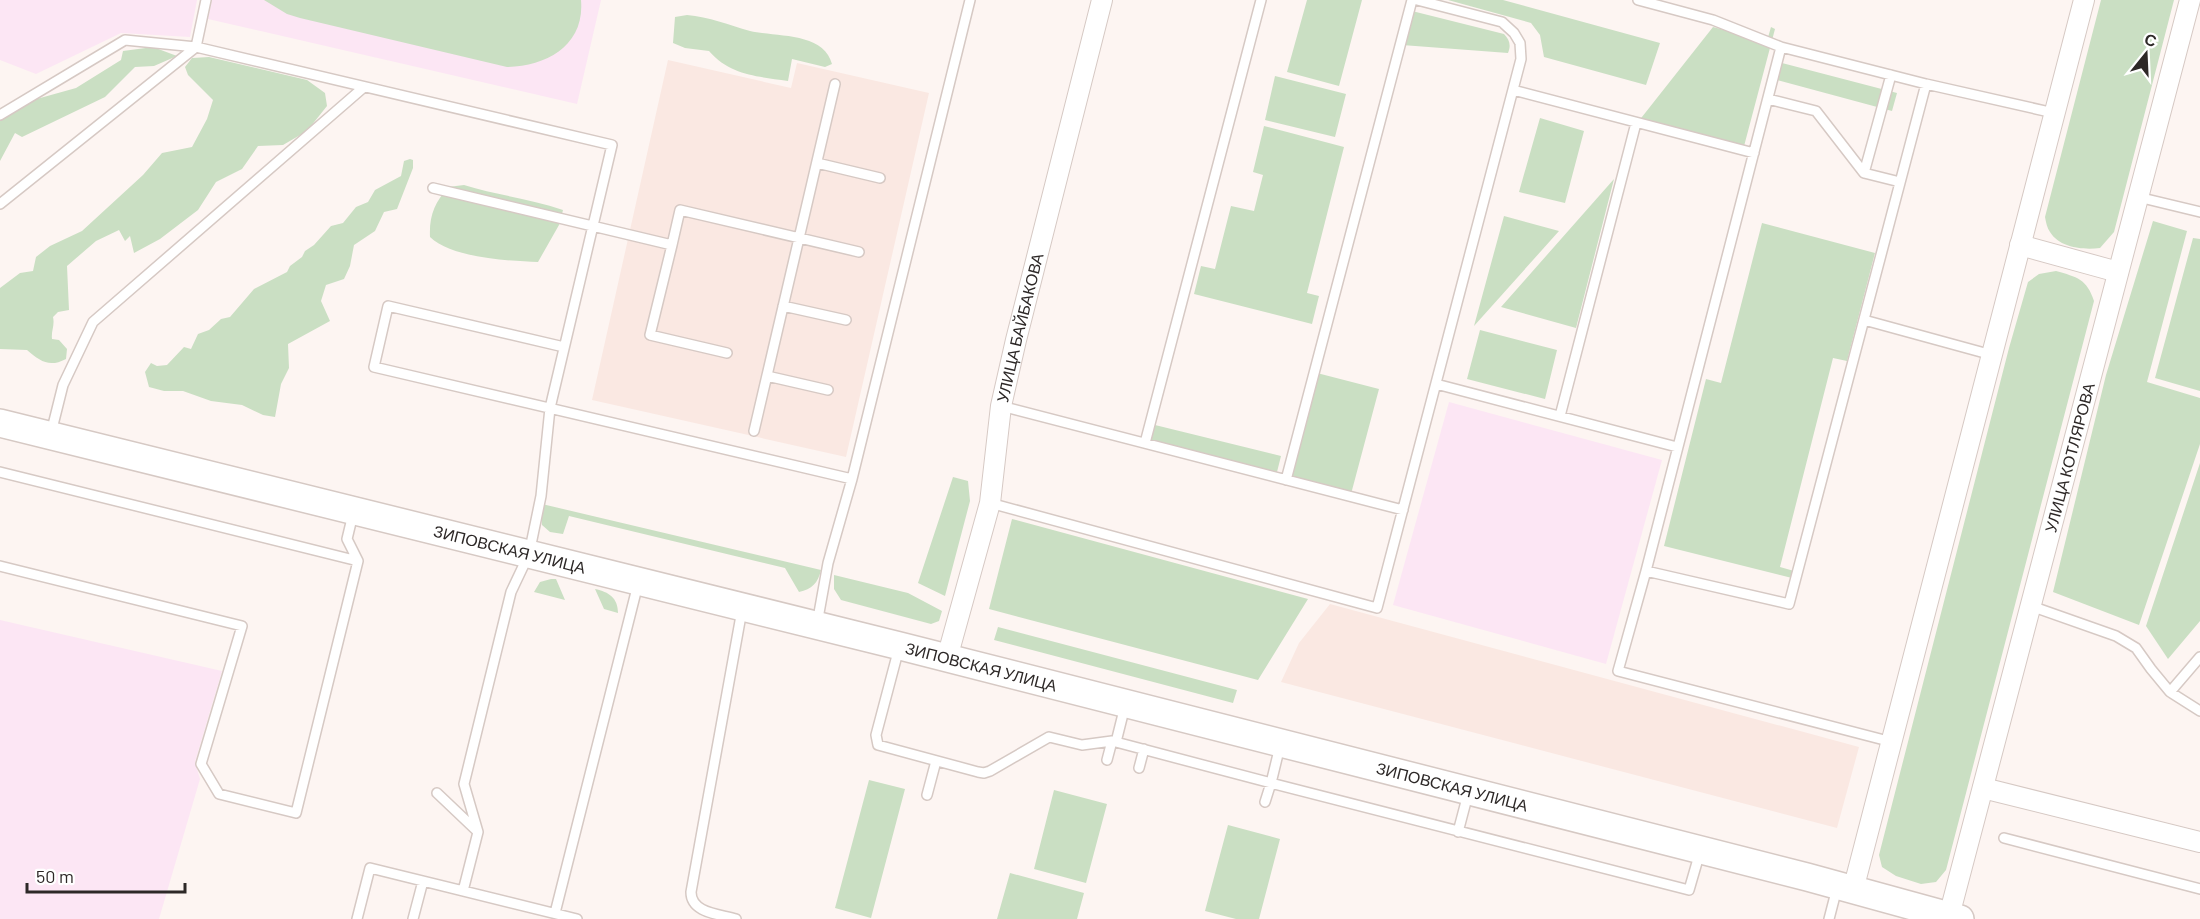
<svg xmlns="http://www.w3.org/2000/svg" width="2200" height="919" viewBox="0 0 2200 919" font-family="Barlow,sans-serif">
  <rect width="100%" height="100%" fill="#fdf5f2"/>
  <!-- built -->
  <path fill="#fae8e2" d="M 668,60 L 791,88 L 797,63 L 929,93 L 846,457 L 592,400 Z
    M 1330,604 L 1859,747 L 1837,828 L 1281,682 L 1299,643 Z"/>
  <!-- education -->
  <path fill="#fce6f4" d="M 0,0 L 197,0 L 190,37 L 121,33 L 36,74 L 0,60 Z
    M 212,0 L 601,0 L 577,104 L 208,19 Z
    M 1449,402 L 1662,460 L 1606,664 L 1393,605 Z
    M 0,620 L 222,671 L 195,762 L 200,779 L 159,919 L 0,919 Z"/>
  <!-- green -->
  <path fill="#cadfc3" d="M 264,0 L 581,0 C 585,45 547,66 507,67 L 300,18 L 287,14 Z
    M 1307,0 L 1362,0 L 1339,86 L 1287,72 Z
    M 1448,0 L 1503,0 L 1660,43 L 1646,85 L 1544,57 L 1540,35 L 1531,23 Z
    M 2101,0 L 2174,0 L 2114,232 L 2100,248 C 2083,250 2060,248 2050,232 C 2047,228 2046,222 2045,217 Z
    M 1412,11 L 1504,34 C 1510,40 1511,46 1508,53 L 1402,45 Z
    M 687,15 C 709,17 729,25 750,31 C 776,37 824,32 832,64 L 825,67 L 792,59 L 788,81 C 757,76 731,76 709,51 L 685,48 L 673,43 L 675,17 Z
    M 1713,27 L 1767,41 L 1771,27 L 1775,29 L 1743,150 L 1638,122 Z
    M 153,47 L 177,56 L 154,66 L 135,67 L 105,97 L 22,137 L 15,133 L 0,161 L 0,120 L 33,100 L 76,88 L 121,60 L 123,51 Z
    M 209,57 L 307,80 L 325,93 L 327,106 L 307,131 L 283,145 L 258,146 L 242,169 L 216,182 L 198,210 L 160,239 L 134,253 L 130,236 L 125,241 L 119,230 L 96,241 L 67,266 L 69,310 L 58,312 L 53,317 C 55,325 51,331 52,339 L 59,340 L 67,349 L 66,359 C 49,368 40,361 27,350 L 0,349 L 0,288 L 20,273 L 33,271 L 36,257 L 50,246 L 82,231 L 143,175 L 162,153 L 192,147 L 207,119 L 213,100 L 188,75 L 185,67 L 192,58 Z
    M 1782,63 L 1897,93 L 1892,111 L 1777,80 Z
    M 1275,76 L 1346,94 L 1335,137 L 1265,120 Z
    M 1540,118 L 1584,131 L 1565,203 L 1519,192 Z
    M 1264,126 L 1344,147 L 1307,293 L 1319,296 L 1312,324 L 1194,294 L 1201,266 L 1215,269 L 1231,206 L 1254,211 L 1263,175 L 1253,172 Z
    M 410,159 L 413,160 L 413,168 L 397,209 L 384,212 L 375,231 L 354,245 L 350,266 L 344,279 L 326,285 L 321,301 L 330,321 L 288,344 L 289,368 L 281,384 L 275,417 L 263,415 L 242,405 L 211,401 L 183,391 L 164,391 L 149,387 L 145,372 L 151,363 L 157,366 L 167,365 L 184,347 L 191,349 L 198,334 L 209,330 L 221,319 L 230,317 L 254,289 L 287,272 L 290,266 L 302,257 L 305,251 L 314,245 L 331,226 L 343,223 L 356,207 L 368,202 L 375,190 L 401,176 L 404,161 Z
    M 1614,179 L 1576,328 L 1501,307 Z
    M 464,185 C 496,195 531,199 563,210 L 559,225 L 538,262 C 508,261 452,258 430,237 C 429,215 435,203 448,187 Z
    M 1504,216 L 1559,231 L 1474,326 Z
    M 2153,221 L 2187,231 L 2147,382 L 2200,398 L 2200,444 L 2139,625 L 2053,592 L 2106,375 Z
    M 1762,223 L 1875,253 L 1847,361 L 1833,358 L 1780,567 L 1794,571 L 1792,578 L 1664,546 L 1706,379 L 1721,383 Z
    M 2193,238 L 2200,239 L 2200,391 L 2155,378 Z
    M 2056,271 C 2077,277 2087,279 2094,301 L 1946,870 L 1936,882 L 1921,884 L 1896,876 L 1882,867 L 1879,855 L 2009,348 L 2028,282 L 2039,274 Z
    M 1480,330 L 1557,350 L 1545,399 L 1467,379 Z
    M 1317,373 L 1379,389 L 1351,494 L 1289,478 Z
    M 1155,425 L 1281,456 L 1277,472 L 1151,441 Z
    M 2200,463 L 2200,621 L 2168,659 L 2146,626 Z
    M 953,477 L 968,481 L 970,501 L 945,596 L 918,583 Z
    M 542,504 L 821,570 C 818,583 812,589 799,592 L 785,568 L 569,516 L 563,534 L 550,532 L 542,525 L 541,513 Z
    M 1012,519 L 1308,599 L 1258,680 L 989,609 Z
    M 834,575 L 908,593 L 942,611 L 939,621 L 931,624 L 841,600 L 834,589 Z
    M 551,579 L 556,579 L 565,600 L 534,592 L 540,582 Z
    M 595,589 C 609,592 618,598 618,613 L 604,609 Z
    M 998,627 L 1237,690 L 1233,703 L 994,640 Z
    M 869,780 L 905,789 L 871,918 L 835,908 Z
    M 1054,790 L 1107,804 L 1086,883 L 1034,869 Z
    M 1228,825 L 1280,839 L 1259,919 L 1236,919 L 1205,911 Z
    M 1010,873 L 1084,893 L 1077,919 L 997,919 Z"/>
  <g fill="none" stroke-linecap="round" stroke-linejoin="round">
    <!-- lane casing -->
    <g stroke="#d6c9c4" stroke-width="12">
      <path id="lane" d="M 1638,0 L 1713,20 L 1781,47 L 1926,84 L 2054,113
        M 1781,47 L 1646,571 L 1618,671 L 1892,742
        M 1513,90 L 1754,153
        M 1768,99 L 1816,111 L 1864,173 L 1900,182
        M 0,115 L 125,40 L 196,47 L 612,145 L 550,408 L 541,496 L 529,554 L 511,592 L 464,784 L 478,832 L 463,891
        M 817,163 L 880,178
        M 1864,173 L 1891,75
        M 433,188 L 672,245 L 650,335 L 727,353
        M 2138,197 L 2200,212
        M 0,204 L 196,47 L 206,0
        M 672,245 L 680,210 L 859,252
        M 783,306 L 846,320
        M 1864,320 L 1992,355
        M 564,347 L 388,306 L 374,367 L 852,479
        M 767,376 L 828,390
        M 1436,384 L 1677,447
        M 1001,406 L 1403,510
        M 1560,416 L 1636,123
        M 754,431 L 835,84
        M 51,433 L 63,385 L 93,322 L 364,87
        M 1145,443 L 1261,0
        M 0,472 L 358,561
        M 1286,480 L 1412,0
        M 990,503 L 1377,608 L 1521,59 L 1520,43 L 1514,33 L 1502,22 L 1417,0
        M 0,566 L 242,626 L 201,764 L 219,794 L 296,813 L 358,561 L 347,539 L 353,514
        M 1646,571 L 1789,604 L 1926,84
        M 2031,606 L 2116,636 L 2136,648 L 2151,669 L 2170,692 L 2200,657
        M 817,624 L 828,563 L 852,479 L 970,0
        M 899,648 L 876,735 L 878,745 L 978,772 L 984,773 L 990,771 L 1049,737 L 1082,745 L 1112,741 L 1271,783 L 1280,746
        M 2170,692 L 2200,711
        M 1116,742 L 1125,706
        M 1107,760 L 1112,741
        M 1139,768 L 1144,749
        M 437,793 L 477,831
        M 927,795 L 936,761
        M 1265,802 L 1271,783 L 1689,890 L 1700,852
        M 1458,832 L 1468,794
        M 2004,838 L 2200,889
        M 555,913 L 638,584
        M 357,919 L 370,868 L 577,919
        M 413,919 L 423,881
        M 736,919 C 719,914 691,913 691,892 L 742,610
        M 1829,919 L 1837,888"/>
    </g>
    <!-- street casing -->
    <g stroke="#d6c9c4" stroke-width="22">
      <g id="street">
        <path d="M 2020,245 L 2118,272"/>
        <path id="s1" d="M 947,658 L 990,503 L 1001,406 L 1016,340 L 1102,0"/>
        <path d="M 1983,788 L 2200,842"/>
        <path d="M 1853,890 L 2084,0"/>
        <path id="s2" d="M 1949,916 L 2190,0"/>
      </g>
    </g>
    <!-- secondary casing -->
    <g stroke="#d6c9c4" stroke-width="30">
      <g id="secondary">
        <path id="s3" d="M 0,423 L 900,646 L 1807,877 L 1960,919"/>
      </g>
    </g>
    <!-- lane -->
    <use href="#lane" stroke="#fff" stroke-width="9"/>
    <!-- street -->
    <use href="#street" stroke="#fff" stroke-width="20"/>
    <!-- secondary -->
    <use href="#secondary" stroke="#fff" stroke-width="27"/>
  </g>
  <g text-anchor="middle" stroke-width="6" stroke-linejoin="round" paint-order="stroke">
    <!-- street labels -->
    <g font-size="16" fill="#2d2827" stroke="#fff">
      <text dy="6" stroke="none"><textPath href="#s1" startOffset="339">УЛИЦА БАЙБАКОВА</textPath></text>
      <text dy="6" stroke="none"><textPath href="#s2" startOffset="474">УЛИЦА КОТЛЯРОВА</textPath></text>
      <text dy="6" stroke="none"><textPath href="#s3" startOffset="525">ЗИПОВСКАЯ УЛИЦА</textPath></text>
      <text dy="6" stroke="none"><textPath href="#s3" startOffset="1011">ЗИПОВСКАЯ УЛИЦА</textPath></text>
      <text dy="6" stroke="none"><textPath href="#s3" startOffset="1497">ЗИПОВСКАЯ УЛИЦА</textPath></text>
    </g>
  </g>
  <!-- north arrow -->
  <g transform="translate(2146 54) rotate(18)" stroke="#ffffff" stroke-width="4.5" paint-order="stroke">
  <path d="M0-4.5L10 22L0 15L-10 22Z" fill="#2d2827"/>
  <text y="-9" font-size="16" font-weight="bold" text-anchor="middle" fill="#2d2827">С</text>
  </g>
  <!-- scale -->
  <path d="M27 883v9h158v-9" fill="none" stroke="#2d2827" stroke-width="3"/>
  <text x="36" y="883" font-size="18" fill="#2d2827" stroke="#ffffff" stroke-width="4.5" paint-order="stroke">50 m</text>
</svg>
